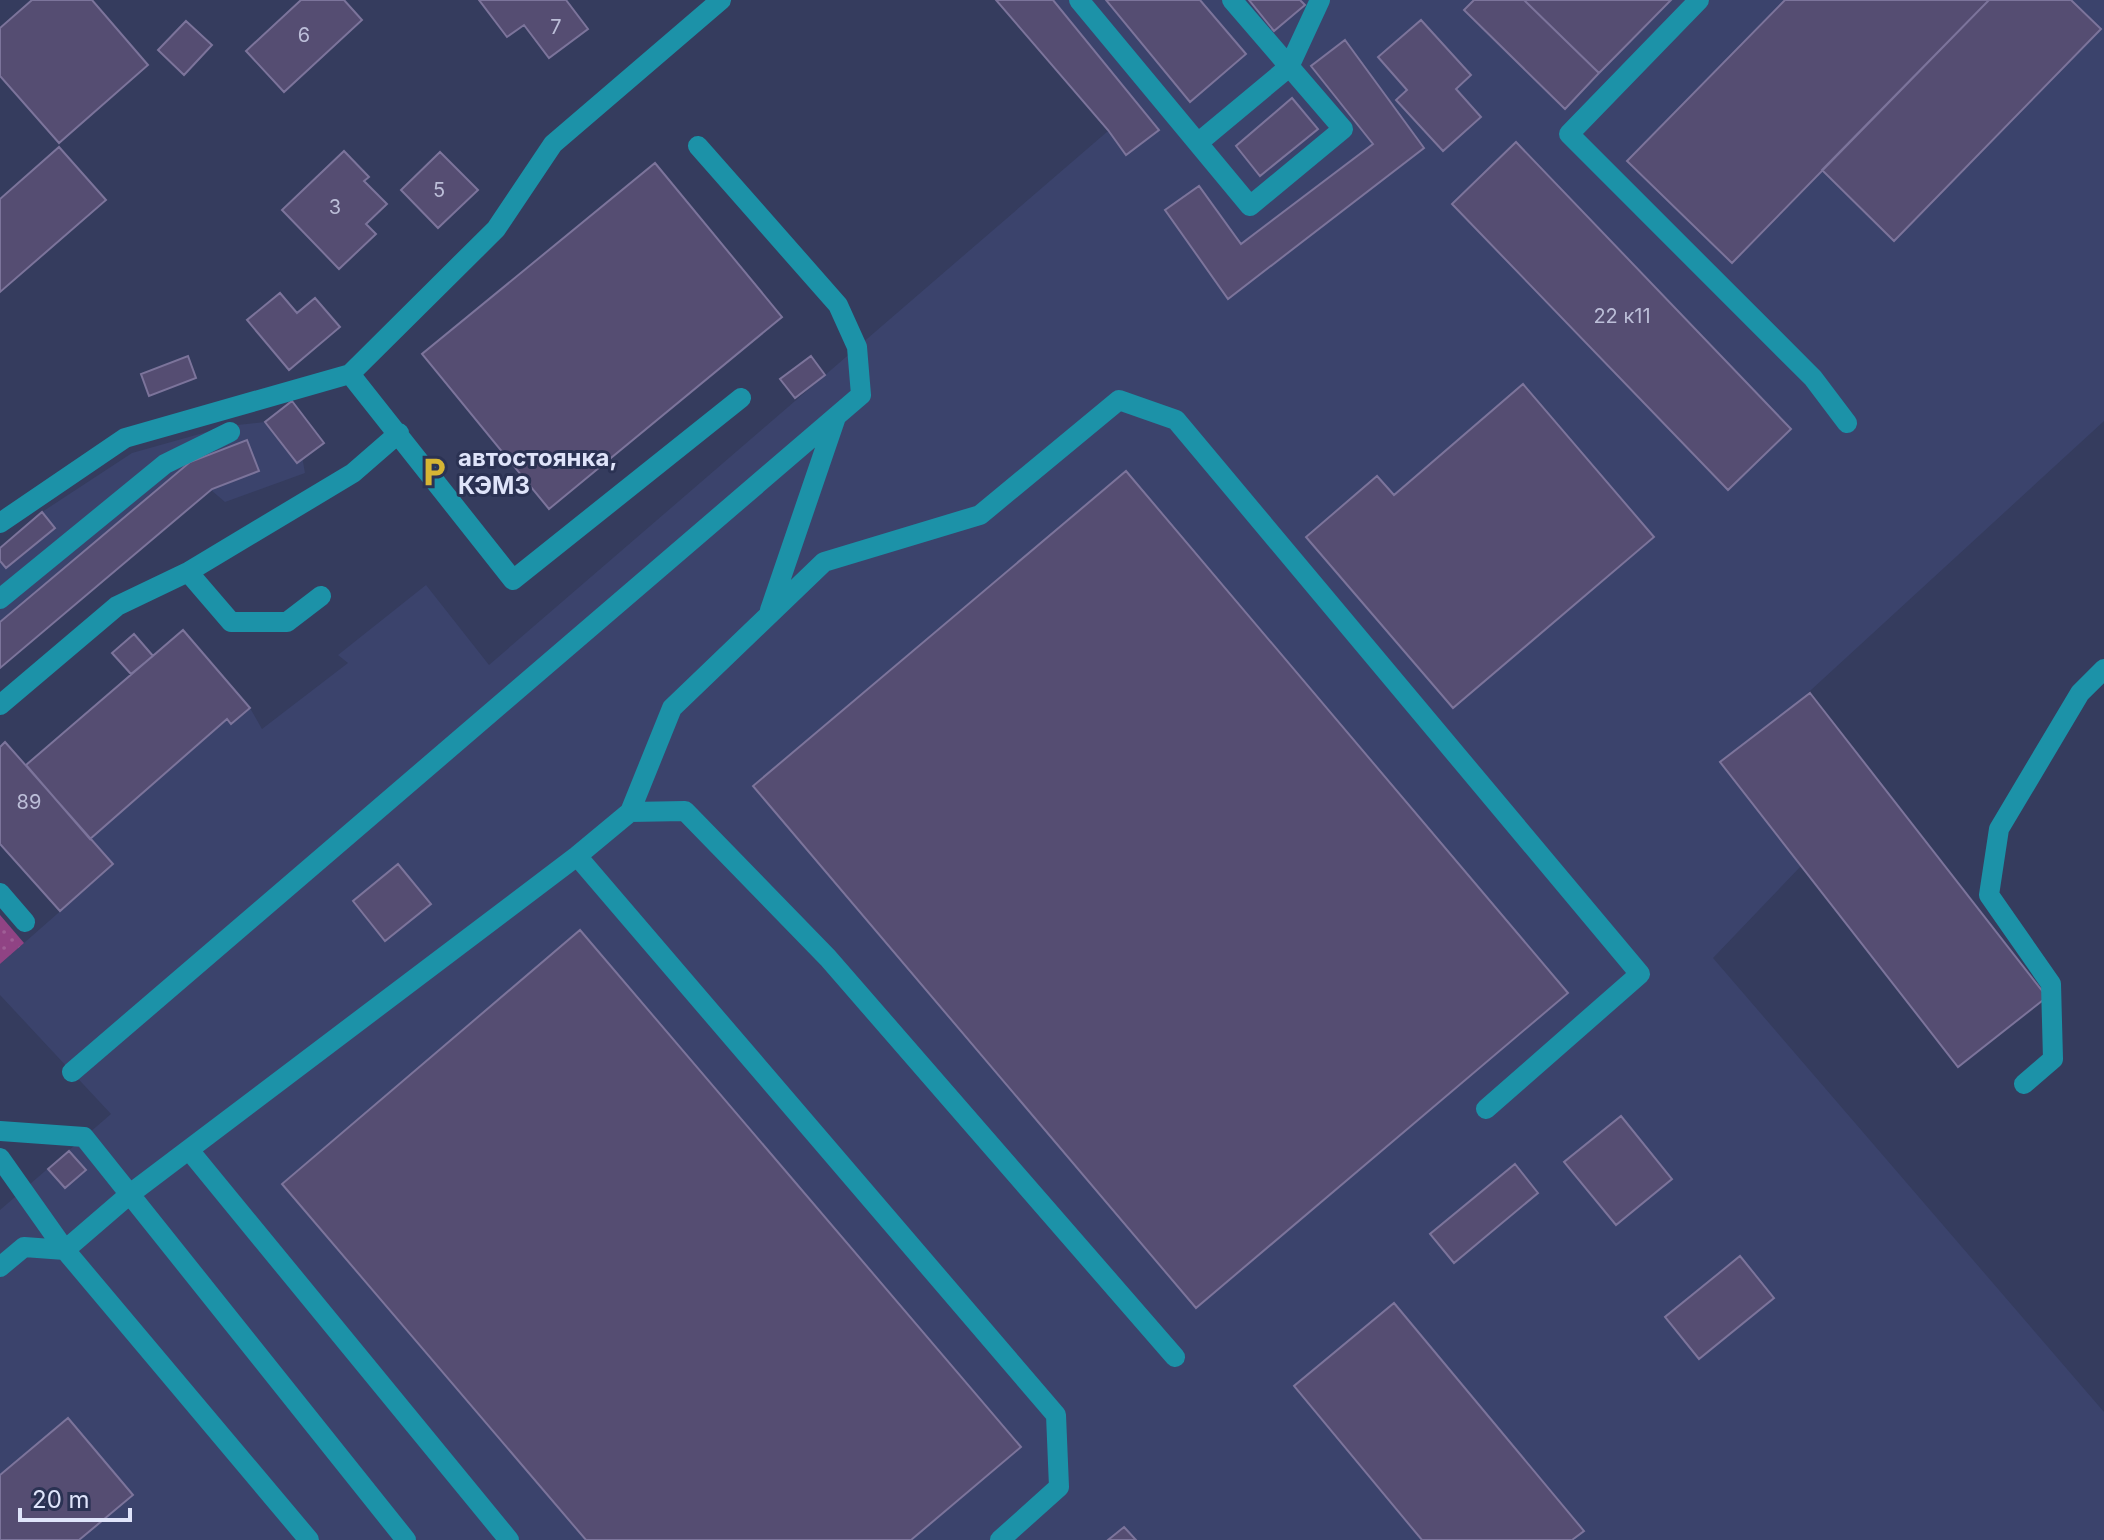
<svg xmlns="http://www.w3.org/2000/svg" width="2104" height="1540" viewBox="0 0 2104 1540" font-family="Inter,sans-serif">
  <defs>
    <pattern id="grass-dots" width="8" height="8" patternUnits="userSpaceOnUse" patternTransform="scale(2)"><rect width="8" height="8" fill="#904384"/><path d="M2 2h.1M6 6h.1" fill="none" stroke="#9f5e96" stroke-width="1.8" stroke-linecap="round"/></pattern>
  </defs>
  <rect width="100%" height="100%" fill="#353c5e"/>
  <!-- built -->
  <path fill="#3b436c" d="M 996,0 L 2104,0 L 2104,421 L 1799,701 L 1721,762 L 1801,866 L 1713,958 L 2104,1412 L 2104,1540 L 0,1540 L 0,1210 L 111,1114 L 0,995 L 0,964 L 113,865 L 90,839 L 227,719 L 232,723 L 250,708 L 262,729 L 348,663 L 338,655 L 426,585 L 489,665 L 1108,131 Z
    M 292,401 L 305,473 L 225,502 L 211,490 L 0,668 L 0,548 L 42,512 L 132,453 L 228,426 L 265,422 Z"/>
  <!-- grass -->
  <path fill="url(#grass-dots)" d="M 0,915 L 24,943 L 0,964 Z"/>
  <!-- building -->
  <path fill="#554d72" stroke="#7c749b" stroke-width="2" d="M 32,0 L 92,0 L 148,65 L 59,143 L 0,76 L 0,28 Z
    M 301,0 L 344,0 L 362,20 L 284,92 L 246,51 Z
    M 479,0 L 566,0 L 588,29 L 549,58 L 524,25 L 507,37 Z
    M 996,0 L 1053,0 L 1159,130 L 1126,155 L 1108,130 Z
    M 1106,0 L 1200,0 L 1246,54 L 1190,102 Z
    M 1249,0 L 1300,0 L 1305,5 L 1274,31 Z
    M 1474,0 L 1524,0 L 1599,73 L 1565,109 L 1464,10 Z
    M 1524,0 L 1671,0 L 1599,73 Z
    M 1785,0 L 1989,0 L 1732,263 L 1627,161 Z
    M 1989,0 L 2071,0 L 2101,29 L 1894,241 L 1822,170 Z
    M 1421,20 L 1471,75 L 1456,89 L 1481,117 L 1443,151 L 1396,100 L 1407,90 L 1378,57 Z
    M 186,21 L 212,45 L 184,75 L 158,50 Z
    M 1345,40 L 1424,148 L 1228,299 L 1165,210 L 1199,186 L 1241,244 L 1373,144 L 1311,66 Z
    M 1292,98 L 1318,129 L 1260,176 L 1236,146 Z
    M 1516,142 L 1791,429 L 1728,490 L 1452,204 Z
    M 59,147 L 106,200 L 0,292 L 0,199 Z
    M 344,151 L 369,177 L 364,181 L 387,204 L 366,224 L 376,234 L 339,269 L 282,210 Z
    M 440,152 L 478,190 L 438,228 L 401,190 Z
    M 655,163 L 782,317 L 549,509 L 422,354 Z
    M 280,293 L 297,313 L 315,298 L 340,327 L 289,370 L 247,320 Z
    M 188,356 L 196,378 L 149,396 L 141,374 Z
    M 811,356 L 825,375 L 795,398 L 780,379 Z
    M 1523,384 L 1654,537 L 1453,708 L 1306,537 L 1377,476 L 1394,495 Z
    M 292,401 L 324,443 L 297,463 L 265,422 Z
    M 247,440 L 259,471 L 212,489 L 0,668 L 0,622 L 190,462 Z
    M 1126,471 L 1568,993 L 1196,1308 L 753,786 Z
    M 42,512 L 55,528 L 6,568 L 0,561 L 0,548 Z
    M 183,630 L 250,708 L 231,724 L 227,719 L 90,839 L 26,765 Z
    M 134,634 L 153,656 L 131,674 L 112,653 Z
    M 1810,693 L 2047,997 L 1958,1067 L 1720,762 Z
    M 5,742 L 113,864 L 60,911 L 0,844 L 0,747 Z
    M 398,864 L 431,904 L 385,941 L 353,901 Z
    M 580,930 L 1021,1447 L 911,1540 L 586,1540 L 282,1184 Z
    M 1621,1116 L 1672,1179 L 1616,1225 L 1564,1162 Z
    M 69,1151 L 86,1170 L 65,1188 L 48,1169 Z
    M 1515,1164 L 1538,1193 L 1454,1263 L 1430,1234 Z
    M 1740,1256 L 1774,1298 L 1699,1359 L 1665,1317 Z
    M 1394,1303 L 1584,1531 L 1572,1540 L 1422,1540 L 1294,1386 Z
    M 68,1418 L 133,1495 L 79,1540 L 0,1540 L 0,1475 Z
    M 1124,1527 L 1136,1540 L 1108,1540 Z"/>
  <g fill="none" stroke-linecap="round" stroke-linejoin="round">
    <!-- minor -->
    <path stroke="#1c92a8" stroke-width="20" d="M 1079,0 L 1250,206 L 1343,129 L 1232,0
      M 1699,0 L 1569,134 L 1813,378 L 1847,423
      M 1199,142 L 1289,67 L 1320,0
      M 350,374 L 513,580 L 741,398
      M 0,523 L 125,438 L 350,374 L 496,229 L 553,144 L 721,0
      M 321,596 L 287,622 L 231,622 L 188,572 L 353,473 L 399,433
      M 0,599 L 165,464 L 230,432
      M 770,610 L 836,417
      M 0,705 L 117,606 L 188,572
      M 630,812 L 685,811 L 828,958 L 1175,1357
      M 577,856 L 1056,1415 L 1059,1487 L 1000,1540
      M 0,893 L 25,922
      M 72,1072 L 861,395 L 857,347 L 838,305 L 698,146
      M 2024,1084 L 2053,1059 L 2051,984 L 1989,895 L 1999,829 L 2080,693 L 2104,669
      M 0,1131 L 84,1137 L 406,1540
      M 189,1150 L 509,1540
      M 0,1158 L 65,1250
      M 0,1267 L 24,1247 L 65,1250
      M 309,1540 L 65,1250 L 130,1194 L 577,856 L 630,812 L 672,708 L 824,562 L 980,515 L 1119,400 L 1176,420 L 1640,974 L 1486,1109"/>
  </g>
  <!-- icons -->
  <defs>
    <g id="parking-bare" transform="scale(2.4)"><path d="M-3.5-5.5H1a3.5 3.5 0 0 1 0 7H-1V5.5H-3.5ZM-1-3.4V-.6H.8a1.4 1.4 0 0 0 0-2.8Z" fill="#d6b534" stroke="#2b3253" stroke-width="2.5" paint-order="stroke"/></g>
  </defs>
  <g fill-rule="evenodd">
    <use href="#parking-bare" x="434" y="472"/>
  </g>
  <g text-anchor="middle" stroke-width="6" stroke-linejoin="round" paint-order="stroke">
    <!-- number labels -->
    <g font-size="20" fill="#bcbed8">
      <text x="556" y="34">7</text>
      <text x="304" y="42">6</text>
      <text x="439" y="197">5</text>
      <text x="335" y="214">3</text>
      <text x="1622" y="323">22 к11</text>
      <text x="29" y="809">89</text>
    </g>
    <!-- poi labels -->
    <g font-size="24" font-weight="bold" fill="#dfe4fa" stroke="#2b3253" text-anchor="start">
      <text x="458" y="466">автостоянка,<tspan x="458" dy="28">КЭМЗ</tspan></text>
    </g>
  </g>
  <!-- scale -->
  <path d="M20 1508v12h110v-12" fill="none" stroke="#dfe4fa" stroke-width="4"/>
  <text x="32" y="1508" font-size="24" fill="#dfe4fa" stroke="#2b3253" stroke-width="6" paint-order="stroke">20 m</text>
</svg>
